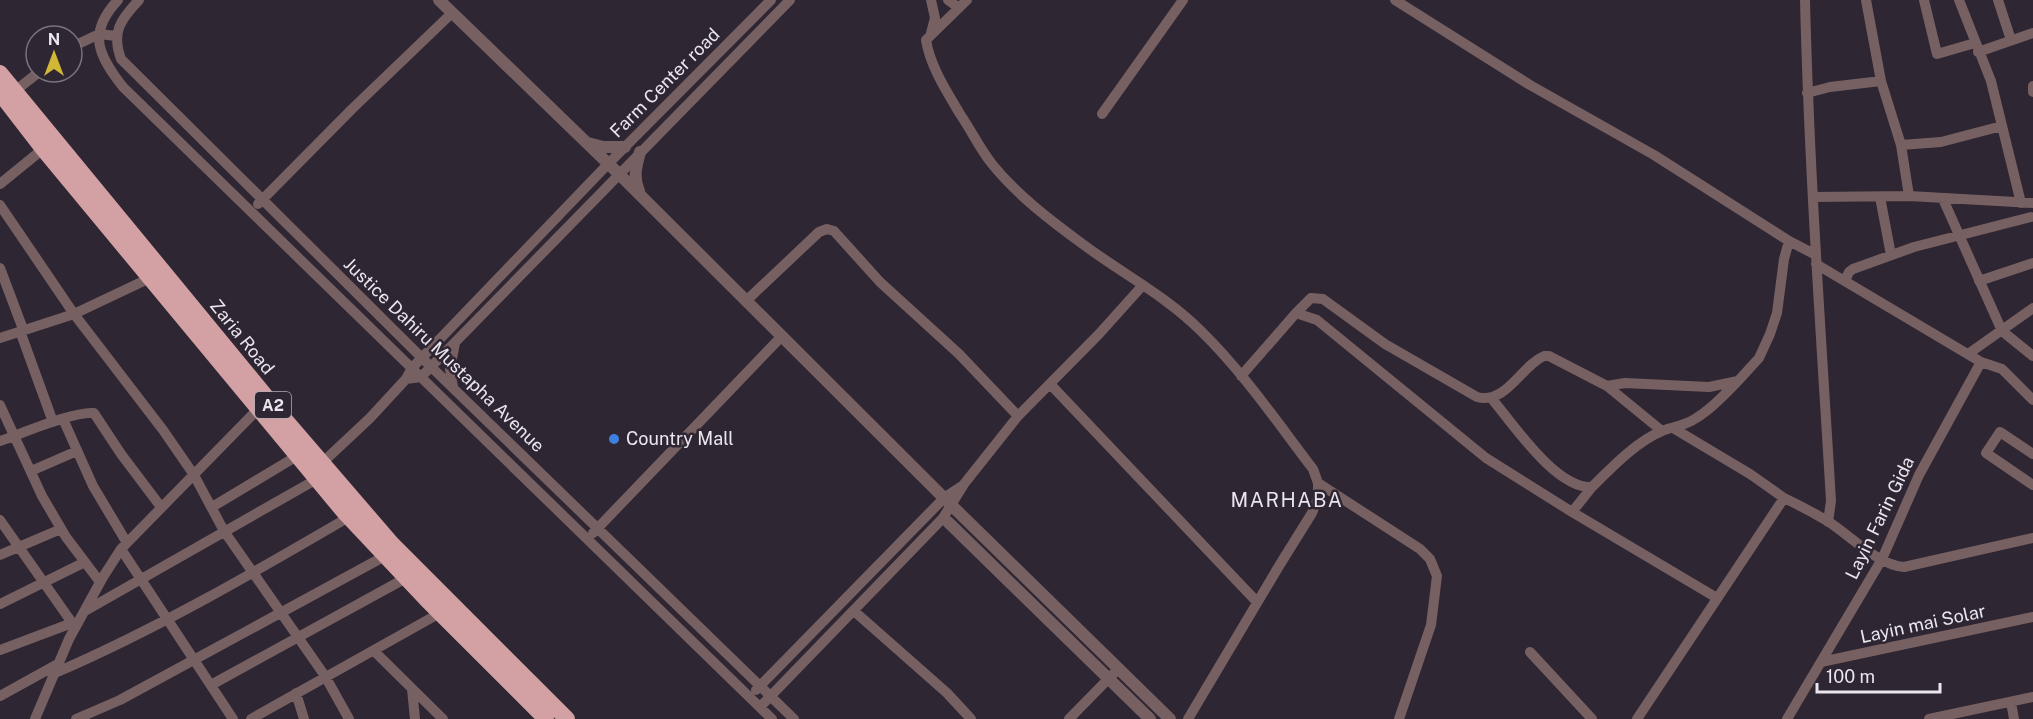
<svg xmlns="http://www.w3.org/2000/svg" width="2033" height="719" viewBox="0 0 2033 719" font-family="'Public Sans',sans-serif">
  <rect width="100%" height="100%" fill="#2e2632"/>
  <g fill="none" stroke-linecap="round" stroke-linejoin="round">
    <!-- minor -->
    <path stroke="#776061" stroke-width="10" d="M 118,0 C 87,33 98,55 123,87 L 772,719
      M 139,0 C 121,19 111,32 121,59 L 422,358 L 794,719
      M 771,0 L 608,164 L 412,368 L 406,379 L 421,377 L 790,0
      M 948,0 L 959,8
      M 967,0 L 926,40 C 930,66 947,92 960,114 C 971,130 980,149 992,164 C 1017,195 1051,221 1084,245 C 1123,274 1166,296 1201,331 C 1243,372 1277,422 1313,469 L 1318,483 L 1318,498 L 1312,513 L 1279,566 L 1188,719
      M 1395,0 L 1530,85 L 1654,155 L 1789,241 L 1816,255
      M 1805,0 C 1809,167 1821,334 1831,501 L 1828,522
      M 1866,0 L 1881,81 L 1901,145 L 1909,196
      M 1924,0 L 1937,54 L 1975,43
      M 1959,0 L 1991,81 L 2021,203
      M 1998,0 L 2011,40
      M 931,33 L 935,18 L 931,0
      M 72,47 L 99,34 L 116,36
      M 1978,52 L 2033,33
      M 2033,86 L 2033,92
      M 15,91 L 39,72
      M 1807,93 L 1830,87 L 1881,81
      M 1102,114 L 1183,0
      M 1901,145 L 1941,142 L 2002,126
      M 0,184 L 43,149
      M 1813,197 L 1909,196 L 2033,203
      M 1880,197 L 1891,255
      M 1943,199 L 2002,331 L 2033,356
      M 258,204 L 352,109 L 452,13
      M 0,205 L 74,314 L 163,430 L 194,475 L 224,531 L 325,676 L 349,719
      M 1816,264 L 1981,362 L 2002,369 L 2033,400
      M 0,268 L 23,329
      M 1845,281 L 1849,272 L 1853,269 L 1914,247 L 2031,217
      M 1979,281 L 2033,263
      M 746,301 L 819,232 L 827,229 L 834,231 L 880,282 L 959,354 L 1018,416
      M 1296,313 L 1311,298 L 1323,299 L 1385,344 L 1477,397 C 1506,405 1521,366 1544,356 L 1549,356 L 1607,386 L 1625,383 L 1709,387 L 1738,381 L 1759,358 L 1770,334 L 1777,313 L 1784,259 L 1789,241
      M 20,331 L 53,422
      M 0,338 L 74,314 L 150,278
      M 1968,354 L 2033,308
      M 1241,376 L 1296,313 L 1317,320 L 1486,458 L 1572,512 L 1717,598
      M 1050,384 L 1257,602
      M 1607,386 L 1662,431
      M 453,387 L 450,369 L 455,343
      M 1492,399 C 1514,425 1556,489 1592,487 C 1611,468 1637,441 1662,431 C 1672,427 1683,426 1693,420 C 1709,411 1722,397 1736,383
      M 0,405 L 42,496 L 66,537 L 100,582
      M 63,419 L 93,486 L 127,543
      M 1673,428 L 1750,474 L 1784,498
      M 0,441 C 21,434 74,411 94,413 L 121,454 L 161,507
      M 2033,454 L 2000,432 L 1986,453 L 2033,485
      M 322,463 L 370,418 L 406,379
      M 31,471 L 77,451
      M 1318,483 L 1420,549 L 1430,559 L 1437,576 L 1436,584 L 1431,625 L 1399,719
      M 212,507 L 297,456
      M 1572,512 L 1592,487
      M 0,520 L 75,627
      M 593,533 L 782,336
      M 121,549 L 233,719
      M 0,555 L 61,529
      M 0,604 L 85,562
      M 85,611 L 317,479
      M 854,611 L 947,693 L 971,719
      M 0,650 L 72,623
      M 374,651 L 443,719
      M 1530,652 L 1592,719
      M 1821,662 L 2033,617
      M 55,673 C 157,629 253,573 349,517
      M 211,685 L 406,578
      M 412,689 L 415,719
      M 756,690 L 944,498 L 962,486
      M 296,693 L 304,719
      M 0,696 L 58,664
      M 2011,702 L 2014,719
      M 760,707 L 943,518 L 964,484 L 1018,416 L 1099,334 L 1143,285
      M 35,719 L 69,639 L 103,577 L 121,549 L 258,409
      M 76,719 L 120,700 L 385,556
      M 251,719 L 440,613
      M 1069,719 L 1119,668
      M 1637,719 L 1784,498 C 1799,505 1814,513 1829,522 C 1849,535 1880,566 1904,567 L 2033,538
      M 1787,719 L 1882,559 L 1919,475 L 1981,362
      M 1929,719 L 2033,697"/>
    <!-- tertiary -->
    <path stroke="#776061" stroke-width="12" d="M 439,0 L 620,175 L 944,498 L 1170,719
      M 588,143 L 603,147 L 625,147
      M 639,191 C 633,177 636,167 640,152
      M 948,522 L 1150,719"/>
    <!-- trunk -->
    <path stroke="#d3a0a3" stroke-width="16" d="M 0,73 L 287,422 L 392,544 L 567,719
      M 0,93 L 43,149 L 344,512 L 427,600 L 546,719"/>
  </g>
  <!-- markers -->
  <circle fill="#3f7fe0" stroke="#2e2632" stroke-width="2" cx="614" cy="439" r="6"/>
  <g text-anchor="middle" stroke-width="5" stroke-linejoin="round" paint-order="stroke">
    <!-- shield labels -->
    <rect fill="#2e2632" stroke="#b2acb6" stroke-width="1.5" x="255" y="392" width="36" height="26" rx="4.5"/>
    <g font-size="16" font-weight="bold" fill="#ebe5ee">
      <text x="273" y="411">A2</text>
    </g>
    <!-- street labels -->
    <g font-size="18" fill="#ebe5ee" stroke="#2e2632">
      <text transform="translate(665 83) rotate(-45)" y="6">Farm Center road</text>
      <text transform="translate(242 337) rotate(51)" y="6">Zaria Road</text>
      <text transform="translate(444 355) rotate(44)" y="6">Justice Dahiru Mustapha Avenue</text>
      <text transform="translate(1880 518) rotate(-64)" y="6">Layin Farin Gida</text>
      <text transform="translate(1923 624) rotate(-12)" y="6">Layin mai Solar</text>
    </g>
    <!-- poi labels -->
    <g font-size="18" fill="#ebe5ee" stroke="#2e2632" text-anchor="start">
      <text x="626" y="445">Country Mall</text>
    </g>
    <!-- neighbourhood labels -->
    <g font-size="20" letter-spacing="1.5" fill="#ebe5ee" stroke="#2e2632">
      <text x="1287" y="507">MARHABA</text>
    </g>
  </g>
  <!-- north arrow -->
  <g transform="translate(54 54)"><circle r="28" fill="#2e2632" stroke="#7a727d" stroke-width="1.5"/>
  <path d="M0-4.5L10 22L0 15L-10 22Z" fill="#d1b736"/>
  <text y="-9" font-size="16" font-weight="bold" text-anchor="middle" fill="#ebe5ee">N</text>
  </g>
  <!-- scale -->
  <path d="M1817 683v9h123v-9" fill="none" stroke="#ebe5ee" stroke-width="3"/>
  <text x="1826" y="683" font-size="18" fill="#ebe5ee" stroke="#2e2632" stroke-width="4.5" paint-order="stroke">100 m</text>
</svg>
